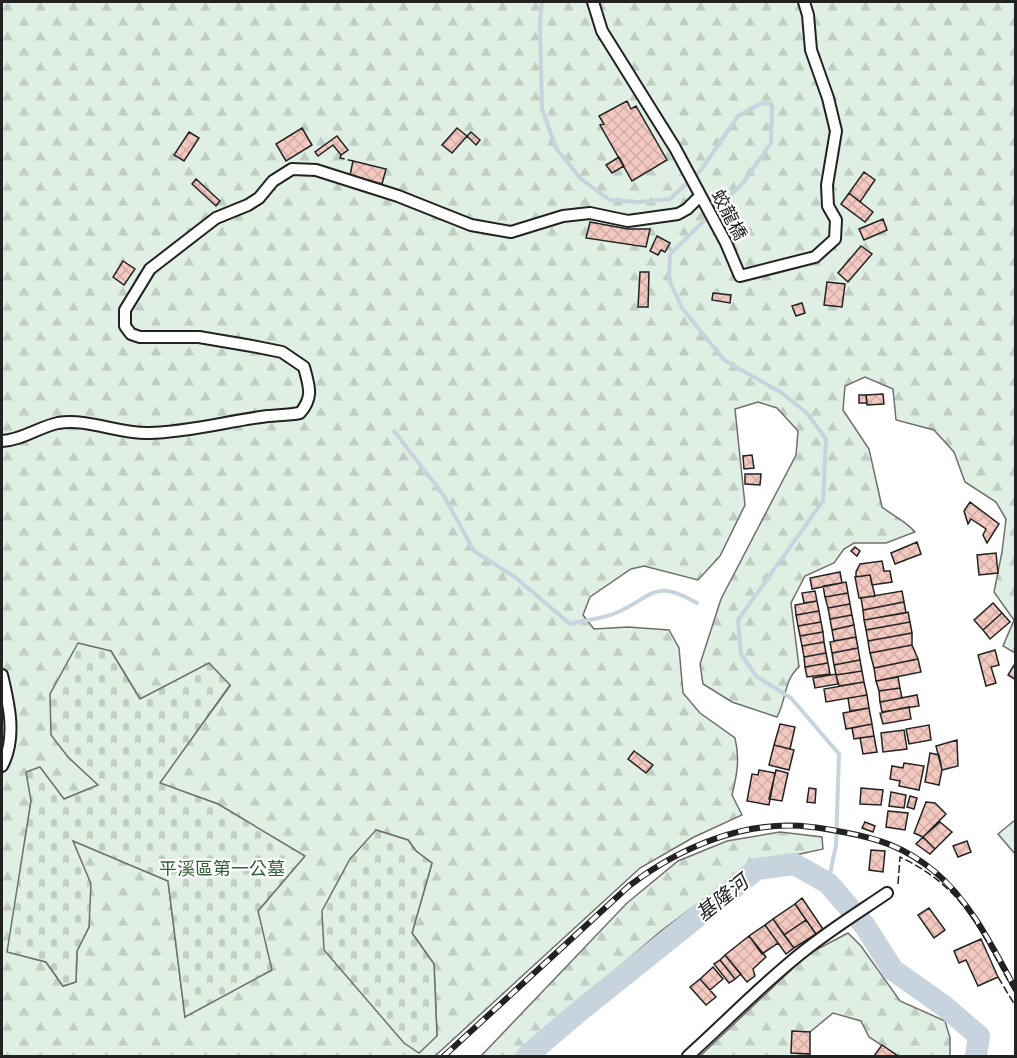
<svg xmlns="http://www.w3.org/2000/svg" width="1017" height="1058" viewBox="0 0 1017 1058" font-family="'PT Sans','Noto Sans TC',sans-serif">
  <defs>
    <pattern id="forest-firs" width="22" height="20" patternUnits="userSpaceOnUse" patternTransform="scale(1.5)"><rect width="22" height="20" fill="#e0efe3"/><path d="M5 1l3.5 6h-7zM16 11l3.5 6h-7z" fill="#c0cdc2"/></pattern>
    <pattern id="cemetery-stones" width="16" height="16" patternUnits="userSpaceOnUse" patternTransform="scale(1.5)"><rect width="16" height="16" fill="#e0efe3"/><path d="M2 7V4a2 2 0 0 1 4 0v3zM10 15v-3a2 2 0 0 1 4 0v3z" fill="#c0cdc2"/></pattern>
    <pattern id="building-cross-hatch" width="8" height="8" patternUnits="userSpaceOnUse" patternTransform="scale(1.5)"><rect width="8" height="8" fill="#f3c9c0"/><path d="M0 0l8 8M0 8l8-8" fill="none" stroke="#d0aca5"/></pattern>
  </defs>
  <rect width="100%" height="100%" fill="#fff"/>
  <!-- grass -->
  <path fill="#e0efe3" stroke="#6f6f6f" stroke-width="1.5" d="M 1015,820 L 1015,854 L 998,834 Z"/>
  <!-- forest -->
  <path fill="url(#forest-firs)" stroke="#6f6f6f" stroke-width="1.5" fill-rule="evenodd" d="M 2,2 L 1015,2 L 1015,653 L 1003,646 L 1014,620 L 994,592 L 1002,552 L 1006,519 L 996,502 L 965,482 L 954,452 L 934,430 L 896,420 L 893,389 L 865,377 L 845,386 L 843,410 L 869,449 L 882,507 C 893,516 906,521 915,532 L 886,543 L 854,543 L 844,549 L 834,563 L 805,576 L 791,603 L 799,667 C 783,681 787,699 777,717 L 732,702 L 703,684 L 700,664 L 721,599 L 796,455 L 798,431 L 777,408 L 758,402 L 735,409 L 745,505 L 720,556 L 698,580 L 644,566 L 631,569 L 590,597 L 583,615 L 594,629 L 628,627 L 669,630 L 679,648 L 683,693 L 700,713 L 735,738 C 740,759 737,775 732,795 L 742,815 L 694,837 L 640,868 L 435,1056 L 2,1056 ZM 111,651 L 140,699 L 230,686 L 159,783 L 218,804 L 304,857 L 258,911 L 185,1017 L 168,881 L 72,840 L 89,927 L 77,951 L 76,982 L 63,986 L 46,962 L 8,952 L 31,801 L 64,799 L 99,785 L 68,757 ZM 376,830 L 408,840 L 416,851 L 432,863 L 412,933 L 434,964 L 437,1036 Z
    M 780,832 L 822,837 L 823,849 L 750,865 L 661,931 L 515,1056 L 481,1056 L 627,903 L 678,861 L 727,841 Z
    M 848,933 L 861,946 L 900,1001 L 945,1021 L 950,1038 L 950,1056 L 898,1056 L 869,1037 L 861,1021 L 833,1013 L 810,1032 L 792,1032 L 792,1053 L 810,1054 L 808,1056 L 700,1056 L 808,954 Z"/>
  <!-- cemetery -->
  <path fill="url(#cemetery-stones)" stroke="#6f6f6f" stroke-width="1.5" d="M 78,643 L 111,651 L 140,699 L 209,663 L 230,685 L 160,783 L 218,804 L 305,856 L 258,911 L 272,970 L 185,1017 L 168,881 L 73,841 L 91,884 L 89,927 L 77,951 L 76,982 L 63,986 L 46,962 L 7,952 L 31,801 L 26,772 L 40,767 L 64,799 L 98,785 L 68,757 L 51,735 L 50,694 Z
    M 376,830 L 408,840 L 416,851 L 432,863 L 412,933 L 434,964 L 437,1036 L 419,1053 L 404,1043 L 324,950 L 322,911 L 350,859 Z"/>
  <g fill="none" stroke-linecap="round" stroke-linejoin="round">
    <!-- stream -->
    <path stroke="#c7d3dd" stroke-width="4" d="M 542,2 L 540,22 L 542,109 L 556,148 L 581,179 L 610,200 L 639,202 L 670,199 L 701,170 L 738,116 L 762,103 L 772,104 L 771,143 L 743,183 L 670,254 L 669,280 L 682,308 L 724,360 L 782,393 L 807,413 L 826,439 L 823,501 L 738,620 L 741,654 L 756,676 L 791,698 L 839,754 L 836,845 L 828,883
      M 394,431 L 444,496 L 474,551 L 515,577 L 570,624 C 584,620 602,619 616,613 C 654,596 654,578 697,603"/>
    <!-- river -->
    <path stroke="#c7d3dd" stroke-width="22" d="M 527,1056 L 577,1013 L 757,869 L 794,864 L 828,883 L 865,926 L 893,970 L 944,1006 L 979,1036 L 976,1056"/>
  </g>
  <!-- building -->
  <path fill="url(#building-cross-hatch)" stroke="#222" stroke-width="1.5" d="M 627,101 L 631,109 L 636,106 L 667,160 L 632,181 L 600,125 L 604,124 L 599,116 Z
    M 302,128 L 312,145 L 286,161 L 276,144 Z
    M 457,128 L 467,136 L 452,153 L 442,145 Z
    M 189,132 L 199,138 L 184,161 L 174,155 Z
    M 471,132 L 480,140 L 476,145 L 467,136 Z
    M 337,136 L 348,150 L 341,155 L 333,145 L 318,156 L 315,152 Z
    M 619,157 L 624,166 L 612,173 L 606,165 Z
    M 353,161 L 386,169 L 382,184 L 350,175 Z
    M 864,172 L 875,180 L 860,202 L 849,193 Z
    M 196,179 L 220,201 L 216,206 L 192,184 Z
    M 849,193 L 873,212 L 865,222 L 841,204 Z
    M 883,219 L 887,230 L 864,240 L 859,229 Z
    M 590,222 L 628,229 L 650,229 L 646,247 L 586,238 Z
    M 657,236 L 670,243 L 665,252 L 661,250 L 658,255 L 650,251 Z
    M 861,246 L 872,254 L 848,282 L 838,273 Z
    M 123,261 L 135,269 L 124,285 L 113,277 Z
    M 640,272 L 649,272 L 648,307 L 638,307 Z
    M 827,282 L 845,284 L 842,307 L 824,305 Z
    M 713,293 L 731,295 L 730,303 L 712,300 Z
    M 802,303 L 805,313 L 796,316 L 792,306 Z
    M 883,394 L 884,404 L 867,405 L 866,395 Z
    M 859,395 L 866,395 L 867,403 L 859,403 Z
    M 752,455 L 754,468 L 744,469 L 743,456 Z
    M 745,474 L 761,474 L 760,485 L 745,484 Z
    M 970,502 L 999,524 L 987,543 L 983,535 L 986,529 L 971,519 L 968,524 L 964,511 Z
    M 917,542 L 921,554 L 895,564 L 891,553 Z
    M 855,547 L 860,551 L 857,556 L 851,551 Z
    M 996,553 L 998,573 L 979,575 L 977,555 Z
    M 882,561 L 884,571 L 890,571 L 892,582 L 872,585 L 870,575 L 856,577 L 856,572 L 860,564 Z
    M 840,572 L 842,583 L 812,589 L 810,578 Z
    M 870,575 L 875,596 L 859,598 L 855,577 Z
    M 846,582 L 848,593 L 825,597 L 823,586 Z
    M 815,591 L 817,601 L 804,603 L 802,593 Z
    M 902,591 L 904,602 L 863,610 L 861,598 Z
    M 848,593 L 850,604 L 828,608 L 825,597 Z
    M 817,601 L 819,611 L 796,615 L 795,605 Z
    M 904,602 L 906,613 L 864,620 L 863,610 Z
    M 993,603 L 1002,613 L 983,630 L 974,620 Z
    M 850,604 L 852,615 L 830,619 L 828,608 Z
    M 819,611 L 821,622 L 798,626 L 796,615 Z
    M 908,612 L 910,622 L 866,630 L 864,620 Z
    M 1002,613 L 1010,622 L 990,639 L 983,630 Z
    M 852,615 L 854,625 L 832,630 L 830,619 Z
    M 821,622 L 823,632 L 800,636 L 798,626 Z
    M 910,622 L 912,633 L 868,641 L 866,630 Z
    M 854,625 L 856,637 L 834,641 L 832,630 Z
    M 823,632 L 824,642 L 802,646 L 800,636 Z
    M 912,633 L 912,645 L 870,653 L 868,641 Z
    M 856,637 L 858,648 L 832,653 L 830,642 Z
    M 824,642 L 826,653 L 804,657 L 802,646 Z
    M 912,645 L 918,659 L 874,668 L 870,653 Z
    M 858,648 L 860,660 L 834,665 L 832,653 Z
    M 995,650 L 999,665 L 991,667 L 996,683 L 986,686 L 978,655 Z
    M 826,653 L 828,663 L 805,667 L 804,657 Z
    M 918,659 L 921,672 L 876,681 L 874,668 Z
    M 860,660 L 862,671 L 836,675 L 834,665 Z
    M 1016,662 L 1016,680 L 1008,675 Z
    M 828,663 L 830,674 L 807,677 L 805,667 Z
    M 862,671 L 864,682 L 839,686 L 836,675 Z
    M 836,674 L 838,684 L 815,688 L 813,678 Z
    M 898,677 L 900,688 L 879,691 L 876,681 Z
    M 864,682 L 867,695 L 826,702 L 824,689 Z
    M 900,688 L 902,698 L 880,702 L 879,691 Z
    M 867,695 L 869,708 L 850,711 L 848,698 Z
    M 917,695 L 919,706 L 882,712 L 880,702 Z
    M 909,707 L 911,719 L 883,724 L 880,713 Z
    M 869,708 L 872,724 L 846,729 L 843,713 Z
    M 780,724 L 795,727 L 790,749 L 774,745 Z
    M 872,724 L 874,736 L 854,739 L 852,728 Z
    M 929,725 L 931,740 L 909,744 L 906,729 Z
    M 904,730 L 907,749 L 883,752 L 881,733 Z
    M 874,736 L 877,752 L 863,754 L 860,738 Z
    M 957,740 L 958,766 L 942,770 L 936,746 Z
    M 774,745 L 794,750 L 789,770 L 769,765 Z
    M 634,751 L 653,765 L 646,773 L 628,759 Z
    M 930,753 L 939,755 L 942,770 L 939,785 L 925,782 Z
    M 904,763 L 924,766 L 919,790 L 899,786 L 900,781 L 890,779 L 892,766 L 903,768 Z
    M 759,770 L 775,773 L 769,805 L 747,801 L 752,774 L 758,775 Z
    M 776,770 L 788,773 L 782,801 L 769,799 Z
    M 809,788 L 816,789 L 815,803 L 807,802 Z
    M 861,788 L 883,790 L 881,805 L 860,804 Z
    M 891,792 L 906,795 L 904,808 L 889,806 Z
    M 910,796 L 917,798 L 914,809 L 907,807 Z
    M 926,802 L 935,803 L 946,814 L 923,837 L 914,833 Z
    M 888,811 L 908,813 L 905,830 L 886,827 Z
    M 865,822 L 875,826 L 873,832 L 862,828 Z
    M 940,822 L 952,832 L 935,849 L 923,837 Z
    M 923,837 L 935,849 L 930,854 L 916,844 Z
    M 967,841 L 971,852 L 958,857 L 953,846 Z
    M 871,850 L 885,851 L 883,872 L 869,870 Z
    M 802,898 L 823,929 L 816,934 L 795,904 Z
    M 795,904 L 806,920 L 784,935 L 773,919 Z
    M 929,908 L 945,930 L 934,938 L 918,915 Z
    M 773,919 L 794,948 L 786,954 L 765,925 Z
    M 806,920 L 816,934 L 794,948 L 784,935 Z
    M 765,925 L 778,943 L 762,954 L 749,936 Z
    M 749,936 L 766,957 L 753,969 L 755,976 L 747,982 L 725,955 Z
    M 981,939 L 998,977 L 978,986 L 966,960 L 959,963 L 954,951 Z
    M 725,955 L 741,974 L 735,979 L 720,960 Z
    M 720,960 L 735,979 L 729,983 L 714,964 Z
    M 713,967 L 723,979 L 710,990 L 700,979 Z
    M 700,979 L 716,997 L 706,1005 L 690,987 Z
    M 792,1031 L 810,1032 L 810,1054 L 791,1053 Z
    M 882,1045 L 898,1056 L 874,1056 Z"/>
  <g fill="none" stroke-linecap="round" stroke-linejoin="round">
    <!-- street casing -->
    <g stroke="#222" stroke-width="14">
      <path id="street" d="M 593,2 L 602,31 L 675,148 L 726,243 L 740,276 L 815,257 L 835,239 L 836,220 L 828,206 L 827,185 L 836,131 L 828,98 L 811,50 L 808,15 L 804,2
        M 2,441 C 22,440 39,427 58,423 C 88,418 119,434 149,433 C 190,432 228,421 268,416 C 278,415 289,415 300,413 C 314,397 309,386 304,367 L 282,352 L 252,346 L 199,337 L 140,337 L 131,334 L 125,326 L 125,310 L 150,269 L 216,218 L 248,205 L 259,198 L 273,181 L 292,169 L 316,170 L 398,196 L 471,225 L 511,232 L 563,216 L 590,213 L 628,221 L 678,214 L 687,209 L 700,196
        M 2,675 C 9,704 17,738 2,766
        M 688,1056 C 727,1021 763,983 804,951 C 830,930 859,912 887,893"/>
    </g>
    <!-- street -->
    <use href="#street" stroke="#fff" stroke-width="10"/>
    <!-- rail casing -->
    <g stroke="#222" stroke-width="6">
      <path id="rail" d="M 444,1056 L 629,886 C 680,847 746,819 811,827 C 822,828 832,830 843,832 C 880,839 904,847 934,871 C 971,902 993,948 1016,990"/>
    </g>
    <!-- rail -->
    <use href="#rail" stroke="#fff" stroke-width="4" stroke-dasharray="11" stroke-linecap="butt"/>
    <!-- fence -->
    <path stroke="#222" stroke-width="1.5" stroke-dasharray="8 3" stroke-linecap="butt" d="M 341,155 L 340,158 L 353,161
      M 898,884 L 900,857 C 963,887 979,928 1011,986
      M 998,977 L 1016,1007"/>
  </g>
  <g text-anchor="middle" stroke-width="4.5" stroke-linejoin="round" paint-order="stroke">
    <!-- street labels -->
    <g font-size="18" fill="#222" stroke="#fff">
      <text transform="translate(729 215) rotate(62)" y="6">蛟龍橋</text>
    </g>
    <!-- park labels -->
    <g font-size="18" fill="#2f5e38" stroke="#fff">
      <text x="222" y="875">平溪區第一公墓</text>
    </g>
    <!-- water labels -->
    <g font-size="20" font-style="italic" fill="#222" stroke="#fff">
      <text transform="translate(722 898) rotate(-39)" y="7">基隆河</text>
    </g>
  </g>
  <!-- border -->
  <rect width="1017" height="1058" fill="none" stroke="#222222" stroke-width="6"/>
</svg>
